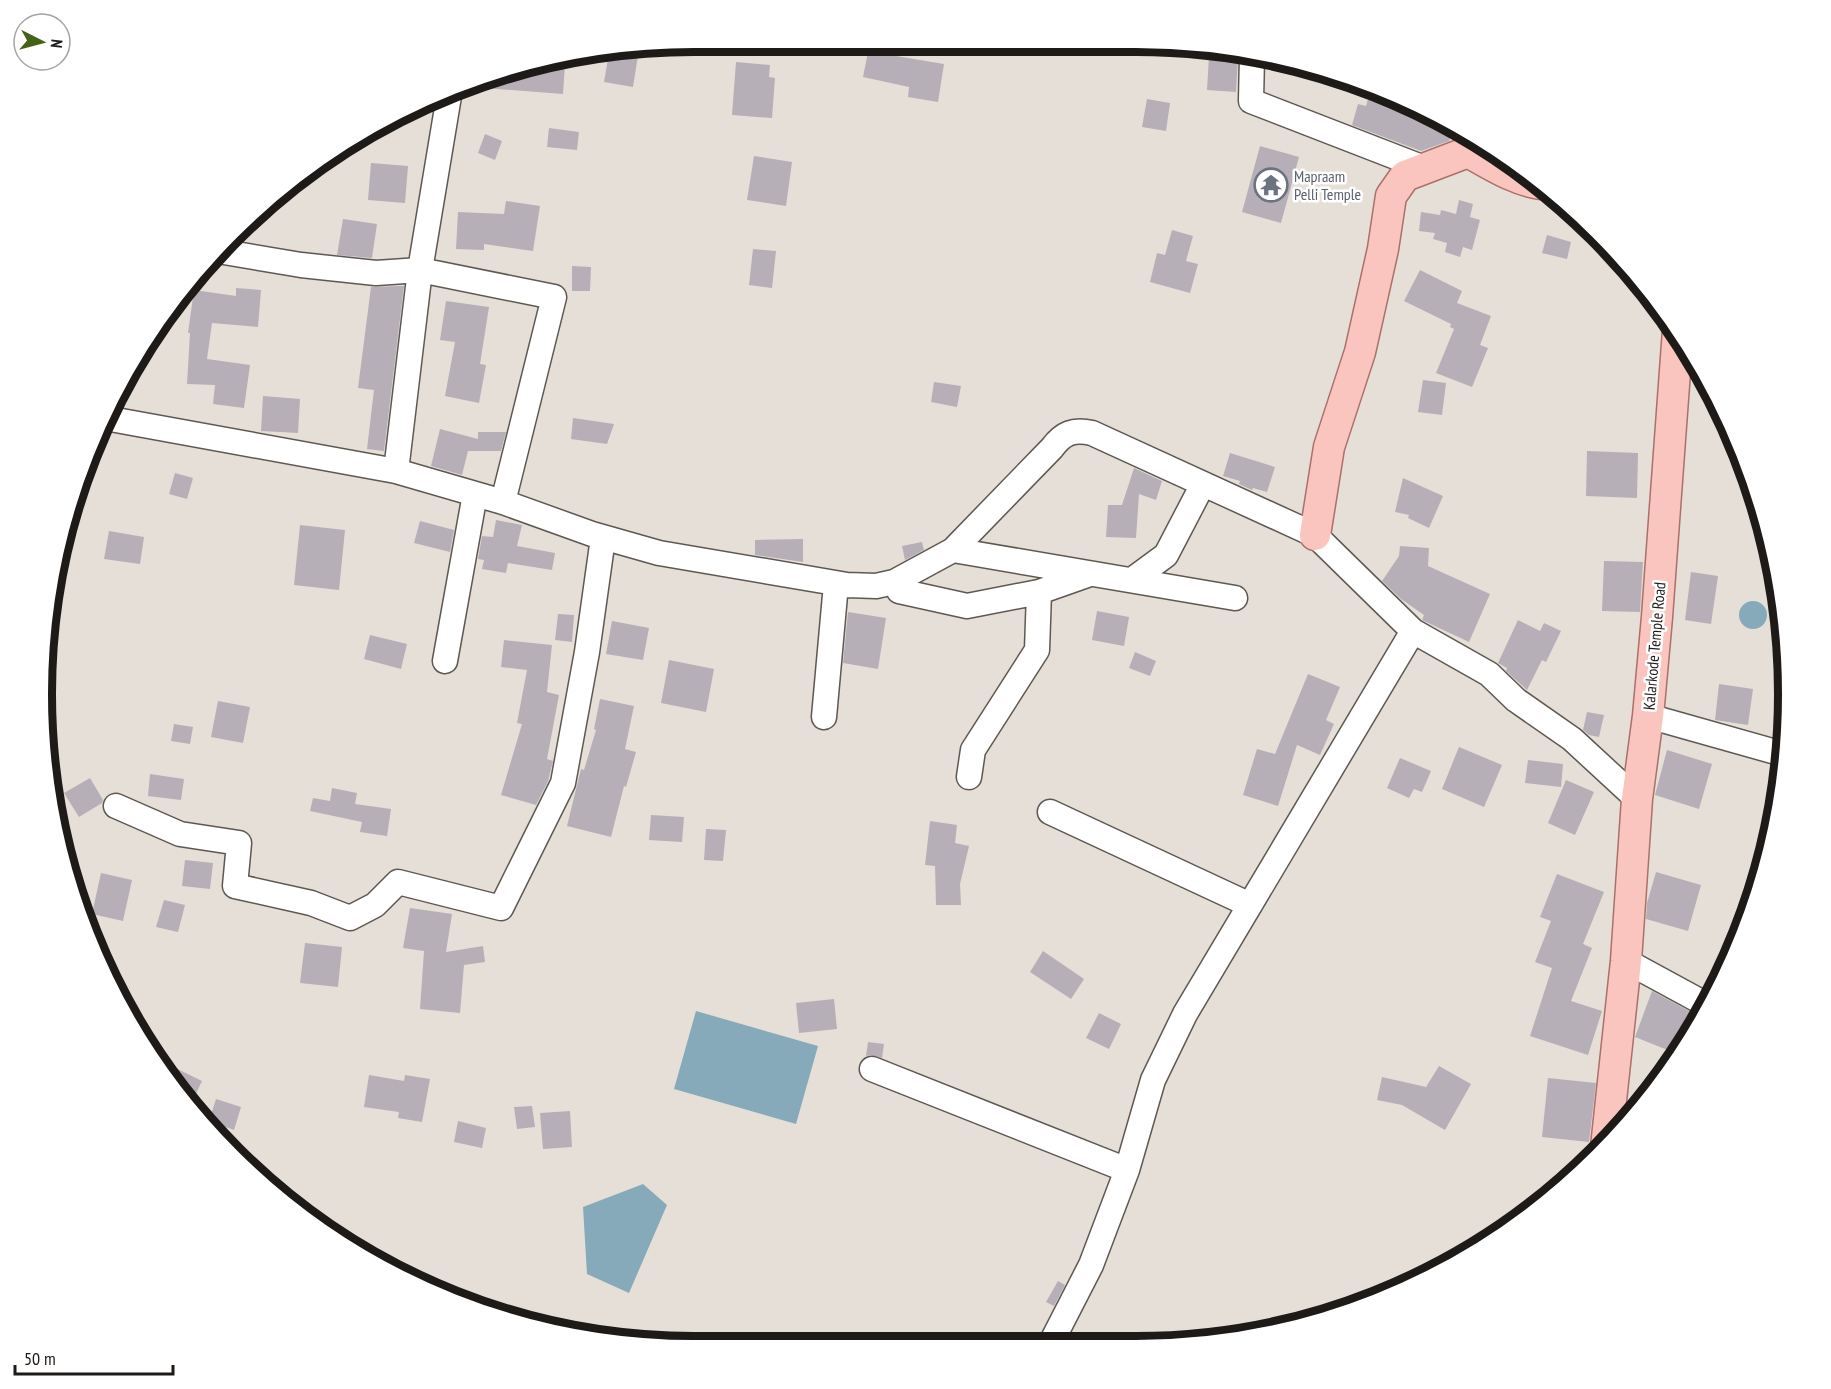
<svg xmlns="http://www.w3.org/2000/svg" width="1831" height="1389" viewBox="0 0 1831 1389" font-family="'PT Sans Narrow',sans-serif">
  <rect width="100%" height="100%" fill="#e6dfd8"/>
  <!-- water -->
  <path fill="#87aaba" d="M1739 615a14 14 0 1 1 28 0a14 14 0 1 1-28 0Z
    M 696,1011 L 818,1046 L 796,1124 L 674,1089 Z
    M 643,1184 L 667,1205 L 629,1293 L 587,1274 L 583,1207 Z"/>
  <!-- building -->
  <path fill="#b6afb7" d="M 870,42 L 898,47 L 896,56 L 944,64 L 938,102 L 908,97 L 909,87 L 863,77 Z
    M 639,49 L 633,87 L 604,82 L 609,53 Z
    M 1209,56 L 1238,58 L 1236,92 L 1207,90 Z
    M 543,62 L 565,64 L 563,94 L 470,87 L 525,64 Z
    M 736,62 L 770,65 L 769,77 L 775,78 L 772,118 L 732,115 Z
    M 1371,89 L 1425,109 L 1455,128 L 1449,141 L 1421,151 L 1352,125 L 1358,104 L 1366,106 Z
    M 1147,99 L 1170,103 L 1166,131 L 1142,127 Z
    M 549,128 L 579,132 L 577,150 L 547,147 Z
    M 485,134 L 502,141 L 495,160 L 478,153 Z
    M 1260,146 L 1299,157 L 1281,223 L 1242,212 Z
    M 754,156 L 792,162 L 786,206 L 747,200 Z
    M 371,163 L 408,166 L 405,203 L 368,200 Z
    M 1459,200 L 1473,204 L 1470,217 L 1480,220 L 1472,250 L 1463,247 L 1460,257 L 1445,252 L 1447,243 L 1433,239 L 1435,233 L 1419,231 L 1421,212 L 1440,215 L 1441,210 L 1456,214 Z
    M 506,201 L 540,206 L 533,251 L 484,244 L 484,250 L 456,249 L 458,212 L 504,214 Z
    M 343,219 L 377,224 L 372,258 L 337,255 Z
    M 1172,230 L 1193,236 L 1186,261 L 1198,264 L 1190,293 L 1150,282 L 1157,253 L 1165,255 Z
    M 1547,235 L 1571,242 L 1567,259 L 1542,253 Z
    M 753,249 L 776,251 L 772,288 L 749,285 Z
    M 572,266 L 591,267 L 590,291 L 572,291 Z
    M 1420,270 L 1462,291 L 1457,303 L 1491,316 L 1480,345 L 1488,348 L 1472,387 L 1436,373 L 1454,329 L 1450,327 L 1451,324 L 1404,301 Z
    M 399,286 L 404,286 L 384,451 L 367,449 L 374,390 L 358,388 L 371,287 Z
    M 236,288 L 261,290 L 258,327 L 212,323 L 207,359 L 250,365 L 244,408 L 213,404 L 215,385 L 187,384 L 190,333 L 188,333 L 194,290 L 236,296 Z
    M 446,301 L 489,307 L 480,364 L 486,365 L 479,403 L 445,396 L 455,342 L 440,340 Z
    M 1423,380 L 1446,383 L 1442,415 L 1418,412 Z
    M 934,382 L 961,386 L 957,407 L 931,402 Z
    M 263,396 L 300,399 L 298,433 L 261,431 Z
    M 573,418 L 614,424 L 607,444 L 571,439 Z
    M 440,429 L 478,439 L 478,432 L 506,432 L 501,451 L 468,451 L 462,475 L 431,466 Z
    M 1587,451 L 1638,453 L 1637,498 L 1586,496 Z
    M 1230,453 L 1275,467 L 1267,492 L 1253,488 L 1252,490 L 1239,484 L 1240,481 L 1223,476 Z
    M 1134,468 L 1162,481 L 1156,500 L 1139,494 L 1136,538 L 1106,537 L 1108,505 L 1122,505 Z
    M 175,473 L 193,478 L 187,499 L 169,494 Z
    M 1403,478 L 1443,496 L 1429,528 L 1408,518 L 1409,515 L 1395,512 Z
    M 496,520 L 522,525 L 517,546 L 555,553 L 552,570 L 508,563 L 506,573 L 482,569 L 484,560 L 478,559 L 482,536 L 493,537 Z
    M 420,521 L 454,530 L 450,552 L 414,543 Z
    M 300,525 L 345,530 L 339,590 L 294,585 Z
    M 109,531 L 144,537 L 140,564 L 104,559 Z
    M 803,539 L 803,562 L 755,555 L 755,540 Z
    M 922,542 L 924,550 L 905,560 L 902,546 Z
    M 1400,546 L 1429,548 L 1428,566 L 1490,594 L 1469,642 L 1422,620 L 1424,615 L 1401,599 L 1382,581 L 1399,556 Z
    M 1604,561 L 1643,562 L 1640,612 L 1602,611 Z
    M 1691,572 L 1718,576 L 1711,624 L 1685,620 Z
    M 1097,611 L 1129,617 L 1124,646 L 1092,640 Z
    M 848,612 L 886,618 L 878,669 L 843,663 Z
    M 558,614 L 574,615 L 572,642 L 555,640 Z
    M 1518,620 L 1540,631 L 1544,623 L 1561,631 L 1546,662 L 1542,660 L 1527,690 L 1506,671 L 1507,668 L 1498,663 Z
    M 612,621 L 649,628 L 643,660 L 606,654 Z
    M 370,635 L 407,644 L 401,669 L 364,659 Z
    M 504,640 L 552,645 L 547,692 L 559,695 L 547,759 L 553,761 L 548,781 L 536,805 L 501,795 L 522,724 L 517,723 L 527,670 L 501,667 Z
    M 1135,652 L 1156,661 L 1150,676 L 1129,668 Z
    M 669,660 L 714,669 L 706,712 L 661,703 Z
    M 1308,674 L 1340,687 L 1326,720 L 1334,724 L 1320,755 L 1297,745 L 1278,806 L 1243,795 L 1257,749 L 1275,754 Z
    M 1719,684 L 1753,689 L 1748,725 L 1715,720 Z
    M 600,699 L 634,706 L 625,749 L 636,752 L 626,787 L 624,786 L 611,837 L 567,826 L 581,769 L 584,770 L 596,730 L 594,729 Z
    M 218,701 L 250,707 L 243,743 L 211,737 Z
    M 1587,712 L 1604,715 L 1599,737 L 1589,735 L 1583,730 Z
    M 174,724 L 193,727 L 190,744 L 171,741 Z
    M 1459,747 L 1502,765 L 1484,807 L 1442,789 Z
    M 1667,750 L 1712,764 L 1699,809 L 1655,795 Z
    M 1400,758 L 1431,771 L 1422,792 L 1414,789 L 1409,798 L 1387,788 Z
    M 1528,760 L 1563,764 L 1561,787 L 1525,783 Z
    M 150,774 L 184,779 L 181,800 L 148,796 Z
    M 90,778 L 103,800 L 102,803 L 79,817 L 64,793 Z
    M 1566,780 L 1594,792 L 1575,835 L 1548,823 Z
    M 332,788 L 357,793 L 355,804 L 391,809 L 387,836 L 360,832 L 362,822 L 310,811 L 313,798 L 330,801 Z
    M 651,815 L 684,817 L 682,842 L 649,840 Z
    M 930,821 L 957,825 L 955,843 L 969,846 L 960,884 L 961,905 L 936,905 L 935,866 L 925,865 Z
    M 706,829 L 726,830 L 723,861 L 704,860 Z
    M 185,860 L 213,863 L 210,889 L 182,886 Z
    M 1656,872 L 1701,885 L 1688,931 L 1646,919 L 1647,903 Z
    M 101,873 L 132,880 L 123,921 L 92,914 Z
    M 1557,874 L 1604,892 L 1583,944 L 1592,948 L 1571,1001 L 1602,1011 L 1588,1055 L 1530,1036 L 1552,968 L 1535,962 L 1551,921 L 1540,917 Z
    M 164,900 L 185,905 L 178,932 L 156,927 Z
    M 410,908 L 452,914 L 446,952 L 483,946 L 485,962 L 464,965 L 460,1013 L 420,1009 L 424,951 L 403,948 Z
    M 305,943 L 342,947 L 338,987 L 300,983 Z
    M 1043,951 L 1084,979 L 1071,999 L 1030,972 Z
    M 1652,991 L 1700,1017 L 1680,1055 L 1635,1037 Z
    M 834,999 L 837,1029 L 799,1033 L 796,1003 Z
    M 1099,1013 L 1121,1024 L 1109,1049 L 1086,1038 Z
    M 868,1042 L 884,1044 L 882,1058 L 871,1055 L 866,1056 Z
    M 151,1056 L 202,1081 L 191,1104 L 152,1057 Z
    M 1439,1066 L 1471,1084 L 1445,1130 L 1402,1105 L 1377,1100 L 1382,1077 L 1426,1087 Z
    M 369,1075 L 404,1081 L 405,1075 L 430,1079 L 422,1122 L 398,1118 L 399,1112 L 364,1107 Z
    M 1548,1078 L 1596,1083 L 1589,1142 L 1542,1137 Z
    M 216,1099 L 241,1107 L 234,1130 L 209,1121 Z
    M 532,1106 L 535,1127 L 517,1129 L 514,1107 Z
    M 570,1111 L 572,1147 L 543,1149 L 540,1113 Z
    M 458,1121 L 486,1128 L 482,1148 L 454,1142 Z
    M 1058,1281 L 1065,1285 L 1054,1306 L 1046,1302 Z"/>
  <g fill="none" stroke-linecap="round" stroke-linejoin="round">
    <!-- minor casing -->
    <g stroke="#5e5852" stroke-width="27">
      <path id="minor" d="M 1252,56 L 1251,101 L 1424,168
        M 218,251 L 301,265 L 376,273 L 420,270 L 554,297 L 503,502
        M 105,418 L 396,471 L 503,502 L 592,534 L 659,553 L 847,585 L 876,586 L 894,582 L 953,550 L 1052,448 C 1063,433 1073,429 1092,433 L 1315,535 L 1413,631 L 1489,674 L 1516,700 L 1572,739 L 1637,799
        M 396,471 L 420,270 L 449,96
        M 953,550 L 1235,598
        M 1132,580 L 1166,555 L 1203,484
        M 894,582 L 899,591 L 967,606 L 1039,592 L 1090,574
        M 445,661 L 475,494
        M 1648,716 L 1783,754
        M 824,717 L 836,584
        M 969,777 L 973,750 L 1037,650 L 1039,592
        M 116,806 L 180,834 L 239,843 L 235,886 L 311,903 L 350,918 L 375,905 L 398,882 L 501,908 L 563,783 L 587,652 L 603,538
        M 1050,812 L 1250,905
        M 1626,961 L 1707,1005
        M 872,1069 L 1127,1170
        M 1052,1341 L 1091,1265 L 1127,1170 L 1153,1080 L 1185,1014 L 1413,631"/>
    </g>
    <!-- major casing -->
    <g stroke="#aa7069" stroke-width="33">
      <path id="major" d="M 1472,138 L 1468,152 C 1491,165 1516,181 1542,184
        M 1315,535 L 1329,447 L 1360,352 L 1383,249 L 1391,196 L 1405,176 L 1468,152
        M 1606,1147 L 1626,961 L 1637,799 L 1648,716 L 1657,617 L 1678,330"/>
    </g>
    <!-- minor -->
    <use href="#minor" stroke="#fff" stroke-width="24"/>
    <!-- major -->
    <use href="#major" stroke="#fac5bf" stroke-width="30"/>
  </g>
  <!-- icons -->
  <defs>
    <g id="temple-ring" transform="scale(1.725)"><circle r="9.5" fill="#fff" stroke="#6b7280" stroke-width="1.5"/><path d="M0-6L5-2H3V0L6.5 2.5H4V6H1.5V3h-3V6H-4V2.5H-6.5L-3 0V-2H-5Z" fill="#6b7280"/></g>
  </defs>
  <g fill-rule="evenodd">
    <use href="#temple-ring" x="1271" y="185"/>
  </g>
  <g text-anchor="middle" stroke-width="5" stroke-linejoin="round" paint-order="stroke">
    <!-- worship labels -->
    <g font-size="16" fill="#5b616d" stroke="#fff" text-anchor="start">
      <text x="1294" y="182">Mapraam<tspan x="1294" dy="18">Pelli Temple</tspan></text>
    </g>
    <!-- street labels -->
    <g font-size="16" fill="#1d1a18" stroke="#fff">
      <text transform="translate(1654 646) rotate(-85)" y="6">Kalarkode Temple Road</text>
    </g>
  </g>
  <!-- crop -->
  <path d="M0 0H1831V1389H0ZM694 52H1136A642 642 0 0 1 1778 694V694A642 642 0 0 1 1136 1336H694A642 642 0 0 1 52 694V694A642 642 0 0 1 694 52Z" fill="#fff" fill-rule="evenodd"/>
  <path fill="none" stroke="#1d1a18" stroke-width="8" d="M694 52H1136A642 642 0 0 1 1778 694V694A642 642 0 0 1 1136 1336H694A642 642 0 0 1 52 694V694A642 642 0 0 1 694 52Z"/>
  <!-- north arrow -->
  <g transform="translate(42 42) rotate(96)"><circle r="28" fill="#ffffff" stroke="#a5a3a3" stroke-width="1.5"/>
  <path d="M0-4.5L10 22L0 15L-10 22Z" fill="#456316"/>
  <text y="-9" font-size="16" font-weight="bold" text-anchor="middle" fill="#1d1a18">N</text>
  </g>
  <!-- scale -->
  <path d="M15 1365v9h158v-9" fill="none" stroke="#1d1a18" stroke-width="3"/>
  <text x="24" y="1365" font-size="18" fill="#1d1a18" stroke="#ffffff" stroke-width="4.5" paint-order="stroke">50 m</text>
</svg>
